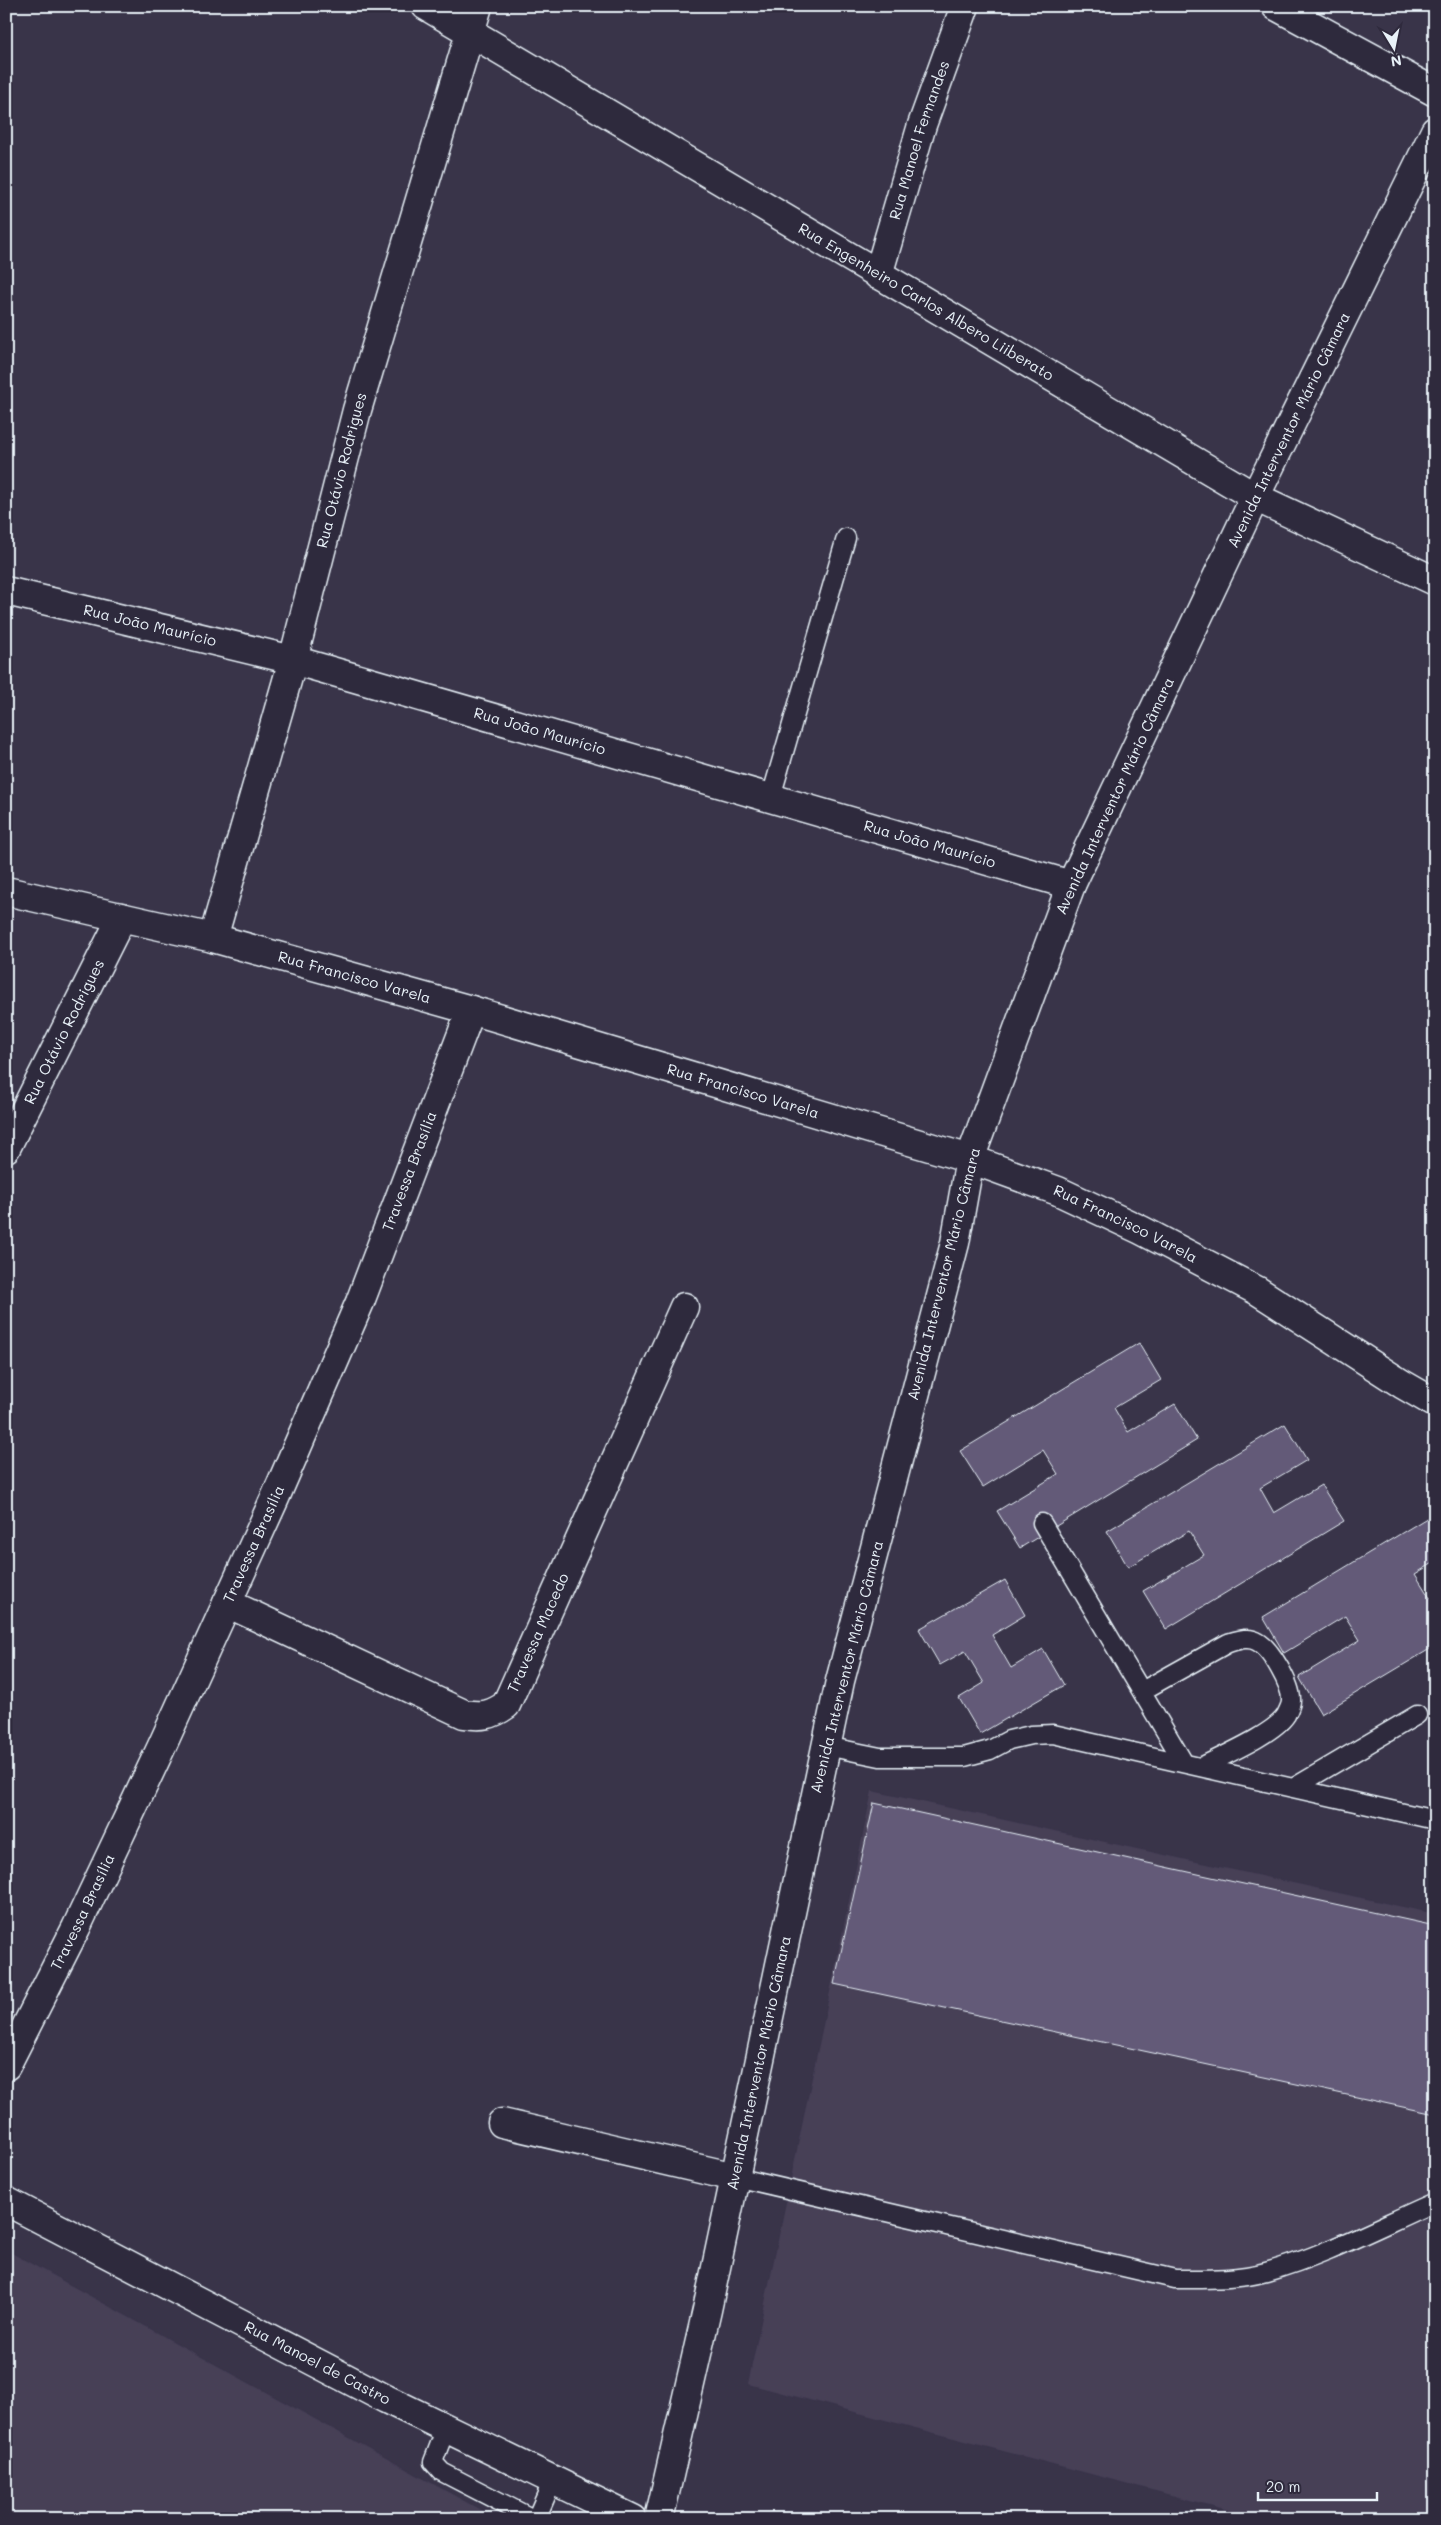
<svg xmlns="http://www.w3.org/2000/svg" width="1441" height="2525" viewBox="0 0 1441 2525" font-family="Mali,sans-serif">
  <rect width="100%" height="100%" fill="#393449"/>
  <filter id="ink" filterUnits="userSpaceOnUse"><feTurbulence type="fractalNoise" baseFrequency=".02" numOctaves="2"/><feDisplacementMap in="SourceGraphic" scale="10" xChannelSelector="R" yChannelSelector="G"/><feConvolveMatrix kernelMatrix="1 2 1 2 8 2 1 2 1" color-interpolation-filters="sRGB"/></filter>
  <g filter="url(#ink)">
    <!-- built -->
    <path fill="#463f57" d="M 872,1791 L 1435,1914 L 1435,2519 L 1262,2519 L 748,2384 Z
      M 6,2250 L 497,2519 L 6,2519 Z"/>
    <!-- building -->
    <path fill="#635a78" stroke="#e8f1f8" d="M 1139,1343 L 1161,1380 L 1114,1408 L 1128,1432 L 1175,1404 L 1197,1440 L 1020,1548 L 997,1511 L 1058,1474 L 1043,1450 L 983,1487 L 960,1451 Z
      M 1285,1424 L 1307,1460 L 1260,1488 L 1274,1513 L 1321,1485 L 1344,1521 L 1166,1629 L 1143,1591 L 1204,1555 L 1189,1531 L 1128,1567 L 1107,1531 Z
      M 1435,1513 L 1435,1562 L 1415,1574 L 1430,1598 L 1435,1595 L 1435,1646 L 1321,1714 L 1299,1677 L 1360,1640 L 1345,1616 L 1284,1653 L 1263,1617 Z
      M 1005,1580 L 1025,1615 L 992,1635 L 1011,1668 L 1043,1649 L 1064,1685 L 980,1734 L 959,1698 L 984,1683 L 965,1651 L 940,1665 L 919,1629 Z
      M 874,1803 L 1435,1926 L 1435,2114 L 834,1984 Z"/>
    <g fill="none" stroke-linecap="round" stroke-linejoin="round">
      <!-- lane casing -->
      <g stroke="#e8f1f8" stroke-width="21">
        <path id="lane" d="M 771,797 L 846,538
          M 1042,1523 L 1184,1763
          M 1142,1691 L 1228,1643 C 1238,1640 1249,1636 1258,1642 C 1271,1649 1292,1686 1291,1701 C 1291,1705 1288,1711 1286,1715 C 1274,1734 1222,1756 1201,1767
          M 826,1746 L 880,1757 L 964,1757 L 990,1750 L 1009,1740 L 1031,1735 L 1053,1734 L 1435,1820
          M 1293,1788 L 1417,1715
          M 735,2177 L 1175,2279 C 1206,2279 1236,2280 1266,2272 C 1324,2256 1380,2226 1435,2202
          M 446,2428 L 433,2462 L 442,2472 L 533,2519
          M 536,2519 L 553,2480"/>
      </g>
      <!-- street casing -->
      <g stroke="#e8f1f8" stroke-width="31">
        <g id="street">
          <path id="s1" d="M 426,6 L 1255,497 L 1435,581"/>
          <path d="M 1276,6 L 1435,92"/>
          <path id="s2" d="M 1435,131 L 1255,497 L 1071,885 L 970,1159 L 1058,1191 L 1141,1230 L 1258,1291 L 1402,1384 L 1435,1403"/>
          <path id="s3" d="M 878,275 L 922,125 L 965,6"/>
          <path id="s4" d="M 6,591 L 293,660 L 1071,885"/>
          <path id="s5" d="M 213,938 L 293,660 L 357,410 L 478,6"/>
          <path id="s6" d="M 6,1148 L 122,917"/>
          <path id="s7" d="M 227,1603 L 464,1714 C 482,1717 492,1715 506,1705 L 684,1307"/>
          <path id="s8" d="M 6,2066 L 76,1928 L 161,1748 L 275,1498 L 360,1302 L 471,1010"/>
          <path d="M 502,2123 L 735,2177"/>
        </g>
      </g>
      <!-- secondary casing -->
      <g stroke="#e8f1f8" stroke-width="31">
        <g id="secondary">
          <path id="s9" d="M 6,891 L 213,938 L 471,1010 L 970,1159 L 955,1243 L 840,1681 L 707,2310 L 659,2519"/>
          <path id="s10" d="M 6,2201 L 386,2399 L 633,2519"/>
        </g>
      </g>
      <!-- lane -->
      <use href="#lane" stroke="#2f2a3d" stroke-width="18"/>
      <!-- street -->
      <use href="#street" stroke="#2f2a3d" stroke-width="28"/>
      <!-- secondary -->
      <use href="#secondary" stroke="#2f2a3d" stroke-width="28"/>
    </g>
  </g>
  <g text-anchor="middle" stroke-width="4.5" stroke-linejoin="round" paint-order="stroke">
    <!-- street labels -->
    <g font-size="15" fill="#e8f1f8" stroke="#2f2a3d">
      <text dy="5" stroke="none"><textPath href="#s3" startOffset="141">Rua Manoel Fernandes</textPath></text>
      <text dy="5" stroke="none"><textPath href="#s1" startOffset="581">Rua Engenheiro Carlos Albero Liiberato</textPath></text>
      <text transform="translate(1289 430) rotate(-64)" y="5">Avenida Interventor Mário Câmara</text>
      <text dy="5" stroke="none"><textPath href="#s5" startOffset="485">Rua Otávio Rodrigues</textPath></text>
      <text dy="5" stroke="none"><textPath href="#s4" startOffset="148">Rua João Maurício</textPath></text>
      <text dy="5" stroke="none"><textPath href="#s4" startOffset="552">Rua João Maurício</textPath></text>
      <text transform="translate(1115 796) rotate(-65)" y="5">Avenida Interventor Mário Câmara</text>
      <text dy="5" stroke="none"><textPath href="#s4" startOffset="958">Rua João Maurício</textPath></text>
      <text dy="5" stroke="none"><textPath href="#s9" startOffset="359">Rua Francisco Varela</textPath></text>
      <text dy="5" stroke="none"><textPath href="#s6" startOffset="130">Rua Otávio Rodrigues</textPath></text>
      <text dy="5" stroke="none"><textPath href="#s9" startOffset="764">Rua Francisco Varela</textPath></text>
      <text dy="5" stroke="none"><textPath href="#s8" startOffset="982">Travessa Brasília</textPath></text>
      <text dy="5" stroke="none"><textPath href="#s2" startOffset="1298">Rua Francisco Varela</textPath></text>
      <text transform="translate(944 1274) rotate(-76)" y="5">Avenida Interventor Mário Câmara</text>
      <text dy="5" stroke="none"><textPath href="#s8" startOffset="578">Travessa Brasília</textPath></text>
      <text dy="5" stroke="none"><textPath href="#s7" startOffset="385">Travessa Macedo</textPath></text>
      <text transform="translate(847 1667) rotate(-76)" y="5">Avenida Interventor Mário Câmara</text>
      <text dy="5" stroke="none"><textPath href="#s8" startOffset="172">Travessa Brasília</textPath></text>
      <text transform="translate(759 2063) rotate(-78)" y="5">Avenida Interventor Mário Câmara</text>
      <text dy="5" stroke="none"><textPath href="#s10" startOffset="351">Rua Manoel de Castro</textPath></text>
    </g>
  </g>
  <!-- margin -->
  <rect width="1441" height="2525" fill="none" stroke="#2f2a3d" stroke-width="25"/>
  <rect x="12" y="12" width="1416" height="2500" fill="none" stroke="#e8f1f8" stroke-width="2" filter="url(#ink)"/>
  <!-- north arrow -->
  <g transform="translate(1394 48) rotate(170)" stroke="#2f2a3d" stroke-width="4" paint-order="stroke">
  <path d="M0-4L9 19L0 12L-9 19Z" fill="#e8f1f8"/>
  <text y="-8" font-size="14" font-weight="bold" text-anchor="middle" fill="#e8f1f8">N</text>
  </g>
  <!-- scale -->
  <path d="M1258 2492v8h119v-8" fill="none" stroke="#e8f1f8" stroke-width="2.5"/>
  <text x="1266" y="2492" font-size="15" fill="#e8f1f8" stroke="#2f2a3d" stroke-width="4" paint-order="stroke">20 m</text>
</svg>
